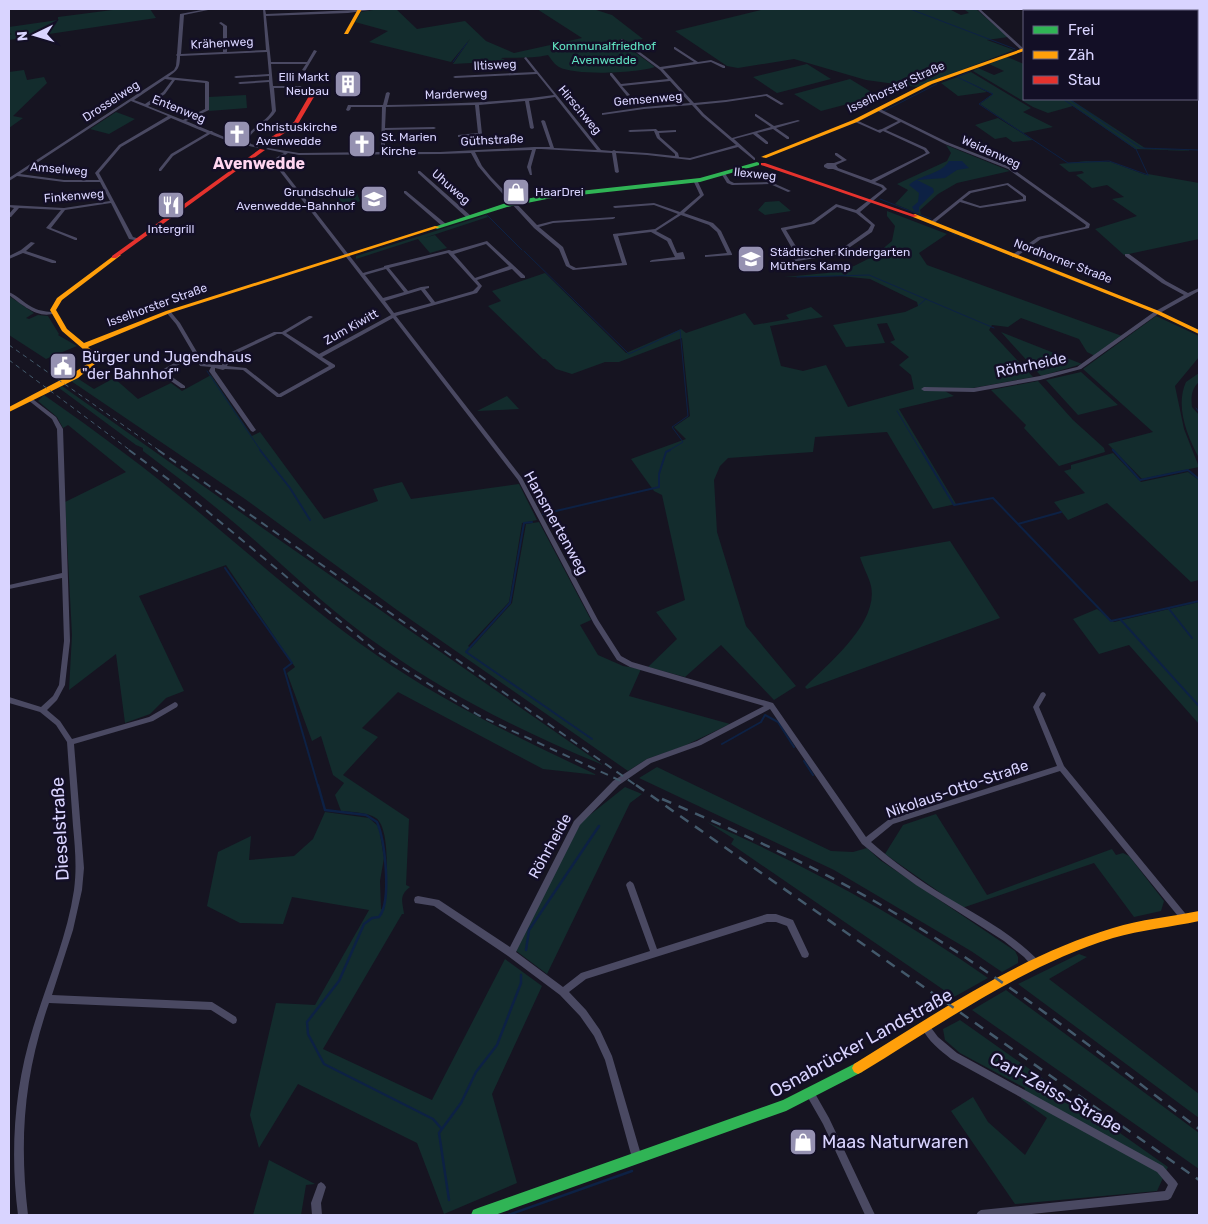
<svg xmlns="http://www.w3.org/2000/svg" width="1208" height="1224" viewBox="0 0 1208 1224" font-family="Rubik,sans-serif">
  <rect width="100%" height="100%" fill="#161421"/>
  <!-- green -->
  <path fill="#132c2d" d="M 120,9 L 150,9 L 156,18 L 9,40 L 9,35 L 12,34 L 9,33 L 9,27 L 58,20 L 58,17 Z
    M 379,9 L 396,9 L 417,29 L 465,21 L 486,41 L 514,53 L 582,38 L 537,9 L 593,9 L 612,15 L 643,39 L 628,42 L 623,39 L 618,40 L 655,67 C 637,73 575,76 559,67 C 555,65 551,59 548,55 C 532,59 518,57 501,58 L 507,61 L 453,64 L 470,39 L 451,62 L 369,42 L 388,31 L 355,22 L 361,12 Z
    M 765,9 L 949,9 L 961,15 L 969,13 L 965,10 L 976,9 L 1008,37 L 987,40 L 1014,50 L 917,87 L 866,80 L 794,59 L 738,68 L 727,66 L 675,31 Z
    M 1007,57 L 1024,64 L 1024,99 L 1070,99 L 1145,148 L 1199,151 L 1135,149 L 1073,106 L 1048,113 L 1033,107 L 973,71 L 978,68 L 994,75 L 1004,71 L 989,64 Z
    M 807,64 L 831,79 L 777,93 L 753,77 Z
    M 24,70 L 27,80 L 44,77 L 47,83 L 13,116 L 23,118 L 9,128 L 9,72 Z
    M 971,72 L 1031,108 L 1023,112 L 1053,127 L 1023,133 L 980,104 L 993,94 L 966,81 L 987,92 L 958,96 L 941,83 Z
    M 850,79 L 878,96 L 821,111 L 794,94 Z
    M 246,95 L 247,108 L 209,111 L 209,97 Z
    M 116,112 L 135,119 L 109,134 L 90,129 Z
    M 998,118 L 1033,140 L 1013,142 L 1006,137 L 995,139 L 975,125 Z
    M 946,145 L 1010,171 L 957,183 L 938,194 L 920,210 L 921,215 L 895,204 L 908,190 L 897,184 L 947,161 L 951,153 Z
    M 1086,161 L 1111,162 L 1146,175 L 1148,174 L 1199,183 L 1199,239 L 1124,255 L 1095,229 L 1137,216 L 1112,199 L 1124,197 L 1107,185 L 1092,188 L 1076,175 L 1084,173 L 1082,171 L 1069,172 L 1059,164 Z
    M 345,189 L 357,193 L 360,201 L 345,207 L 336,195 L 344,193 Z
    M 779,201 L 791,211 L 765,215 L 758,210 L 765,202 Z
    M 887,211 L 947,234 L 919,253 L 927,265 L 1122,336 L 1095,356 L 1087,352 L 1079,339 L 1021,318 L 1008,327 L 992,325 L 989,330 L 1033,377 L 973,388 L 939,388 L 954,396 L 899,409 L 956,504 L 933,509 L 887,432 L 815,437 L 813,452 L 728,458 L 720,466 L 714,480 L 717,532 L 746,626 L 796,686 L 774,700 L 721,645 L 685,677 L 648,667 L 677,639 L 656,612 L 685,600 L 662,495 L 654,491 L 631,459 L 686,439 L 674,427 L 690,416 L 682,338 L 619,362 L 605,362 L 572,374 L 556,369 L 545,359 L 543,359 L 488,306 L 501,301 L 492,291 L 545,273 L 626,353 L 681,329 L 686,333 L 745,313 L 754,325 L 789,319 L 786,315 L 811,307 L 823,317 L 770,326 L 781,366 L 803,371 L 826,365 L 848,407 L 914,389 L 911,375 L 899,365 L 909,357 L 890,342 L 895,340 L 887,323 L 877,324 L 885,343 L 846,347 L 833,325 L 905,312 L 918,306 L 917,302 L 870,279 L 840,276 L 784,277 L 827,273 L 854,266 L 874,256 L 892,241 L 895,226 L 887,216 Z
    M 486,215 L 488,217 L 424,238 L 435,235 L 447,248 L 430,253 L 418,239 L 356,259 L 356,256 L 372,251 Z
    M 9,296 L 34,313 L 26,318 L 29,319 L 38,315 L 48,316 L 59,334 L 58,335 L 77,346 L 46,359 L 9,335 Z
    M 1156,316 L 1199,336 L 1199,357 L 1175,386 L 1184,429 L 1199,467 L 1142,479 L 1108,444 L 1153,432 L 1083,369 Z
    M 1001,332 L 1082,364 L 1041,376 Z
    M 1081,372 L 1118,405 L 1078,415 L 1046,380 Z
    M 1199,373 L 1199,382 C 1191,389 1191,398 1192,407 L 1199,415 L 1199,458 C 1187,436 1175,406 1186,382 Z
    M 211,375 L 252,436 L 260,432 L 324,519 L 378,501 L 373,489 L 402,482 L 411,499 L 519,484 L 537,520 L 522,523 L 509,602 L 468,646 L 471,648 L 512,603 L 526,524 L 539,522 L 591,620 L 580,625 L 598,655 L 623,666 L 641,669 L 629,696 L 730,724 L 684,746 L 647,759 L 628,771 L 397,610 L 245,499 L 71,381 L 77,378 L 94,389 L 114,378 L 138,399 L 171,383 L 182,391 Z
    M 1038,381 L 1073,420 L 1104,448 L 1105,452 L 1059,466 L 1024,428 L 1026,425 L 991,390 Z
    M 62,386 L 281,541 L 603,765 C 526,733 451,697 383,648 C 339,618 300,581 261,546 C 223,512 183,481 143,451 L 143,448 L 136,445 L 59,388 Z
    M 44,395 C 100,434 155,475 207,519 C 262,565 316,613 375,654 C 444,703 521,739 597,775 L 543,769 L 398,692 L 362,728 L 378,737 L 343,775 L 409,819 L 406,885 L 410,887 C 398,896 403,903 404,914 L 402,914 L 323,1049 L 432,1100 L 505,959 L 542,986 L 492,1094 L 517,1183 L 444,1214 L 417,1143 L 298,1084 L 259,1148 L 250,1115 L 276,1003 L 315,1005 L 369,910 L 292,897 L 283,924 L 240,923 L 207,906 L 218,852 L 251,836 L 249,860 L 294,856 L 313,839 L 325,812 L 369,818 L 379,827 L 384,858 L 380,881 L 381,909 L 384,910 C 386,891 392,830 376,818 C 367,812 352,812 341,811 L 335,795 L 344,783 L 333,775 L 321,736 L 312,741 L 287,673 L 295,667 L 226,565 L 139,596 L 184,691 L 166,698 L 150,714 L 125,723 L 116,654 L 69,690 L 72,635 L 65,502 L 126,472 L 68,425 L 63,428 L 57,417 L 38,401 Z
    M 507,396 L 519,409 L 477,411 Z
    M 1113,453 L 1141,482 L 1188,472 L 1199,480 L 1199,580 L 1191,582 L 1107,503 L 1068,520 L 1054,502 L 1085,493 L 1064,471 L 1071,469 L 1071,465 Z
    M 950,541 L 1000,618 L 807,689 L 805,687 C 828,664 879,623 871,586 C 869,577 863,567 860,557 Z
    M 1199,602 L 1199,724 L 1129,645 L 1099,654 L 1073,619 L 1097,609 L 1114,622 Z
    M 657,767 L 831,851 L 853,852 L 867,848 L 880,860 L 1015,951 L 1018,957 L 1018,963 L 1002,972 L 971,951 L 834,870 L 639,778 Z
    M 625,787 L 642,794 L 630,803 L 547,974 L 515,950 L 581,822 Z
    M 936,814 L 987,895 L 1112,849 L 1116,855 L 1123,853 L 1129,856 L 1164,901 L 1161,911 L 1134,917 L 1094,863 L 962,908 L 885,854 L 903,825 Z
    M 707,822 C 805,865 900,916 988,978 L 954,997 L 731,844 L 734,839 Z
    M 1079,954 L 1087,957 L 1049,979 L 1199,1094 L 1199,1118 L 1018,984 Z
    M 1006,990 L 1199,1133 L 1199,1169 L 972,1010 Z
    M 960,1020 L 1168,1167 L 1157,1191 L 1015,1204 L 951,1111 L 973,1097 L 988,1122 L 1025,1155 L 1047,1118 L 1021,1099 L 1025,1088 L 960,1053 L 945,1040 L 943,1029 Z
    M 269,1160 L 315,1184 L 306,1185 L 301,1215 L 253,1215 Z"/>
  <!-- water -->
  <path fill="#0d2144" d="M 949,161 L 962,161 L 969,168 L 957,170 L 945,178 L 917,180 L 933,188 L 934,192 L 919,207 L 919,212 L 915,212 L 912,207 L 918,202 L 919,193 L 909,185 C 920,174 941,175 949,161 Z"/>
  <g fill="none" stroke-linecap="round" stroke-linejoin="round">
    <!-- stream-far2 -->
    <path stroke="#0d2144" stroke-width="1" d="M 910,9 L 1015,49
      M 1033,9 L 1036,11
      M 1117,9 L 1122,11
      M 1197,27 L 1199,26
      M 1197,31 L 1199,30
      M 453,62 L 467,43
      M 969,72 L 957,77 L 993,94 L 979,104 L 1068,163 L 1109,161 L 1148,175
      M 1197,90 L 1199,92
      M 1063,99 L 1136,149 L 1148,175
      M 1069,99 L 1141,148 L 1199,150
      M 884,111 L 937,84
      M 880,199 L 931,219
      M 487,215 L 522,250
      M 952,233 L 956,235
      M 960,236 L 966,239
      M 971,241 L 977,243
      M 985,246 L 993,249
      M 524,251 L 629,354 L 680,330 L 688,416 L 672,427 L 683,442 L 668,451
      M 1021,260 L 1028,263
      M 1033,265 L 1045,269
      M 1051,272 L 1064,277
      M 797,277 L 869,275 L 994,328
      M 1069,279 L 1085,285
      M 919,305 L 926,299
      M 207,371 L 261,451
      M 1196,408 L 1199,412
      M 897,411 L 921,451
      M 1112,449 L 1114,451"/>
    <!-- stream-far1 -->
    <path stroke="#0d2144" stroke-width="2" d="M 260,450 L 290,488 L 310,520
      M 921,450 L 954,505 L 993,498 L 1111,621 L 1199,601
      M 1113,450 L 1140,480 L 1188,470 L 1199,479
      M 543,514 L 659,487 L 659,474 L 666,452 L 670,450
      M 532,522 L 524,523 L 510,603 L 466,652 L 592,739
      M 1018,524 L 1061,512
      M 225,568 L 292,663 L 284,669 L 318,786
      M 1169,609 L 1192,638
      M 1120,619 L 1199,706
      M 722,744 L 761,722 L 765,715 L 778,722 L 794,747
      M 804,761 L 813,775"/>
    <!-- stream -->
    <path stroke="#0d2144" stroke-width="2.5" d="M 318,785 L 325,810 L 366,815 L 377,822 C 385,841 392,901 379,917 L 372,918 L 364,924 L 339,981 L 307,1022 L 308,1034 L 324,1064 L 433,1119 L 441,1128
      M 526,950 L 529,930 L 599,826
      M 449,1200 L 439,1133 L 461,1103 L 476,1072 L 497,1045 L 521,983 L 521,975
      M 508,1215 L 632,1171"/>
    <!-- street -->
    <path fill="#4a4962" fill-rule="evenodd" d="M 207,9 L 213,9 L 184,15 L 181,54 L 223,52 L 223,26 L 219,23 L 221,22 L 227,26 L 227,52 L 266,50 L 263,9 L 265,9 L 266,14 L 377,9 L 348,13 L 266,16 L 271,62 L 307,62 L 314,50 L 317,51 L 305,71 L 302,70 L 306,64 L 271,64 L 273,86 L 300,86 L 302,87 L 300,88 L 274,88 L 276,111 C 269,123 255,127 248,139 L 251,140 L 249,141 L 251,144 L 258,146 L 258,148 L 249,146 L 245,141 L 228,141 L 210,134 L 173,156 L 161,171 L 159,171 L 159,169 L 171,154 L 207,133 L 171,118 L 121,147 L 99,173 L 133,237 L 140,239 L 140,241 L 129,239 L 111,203 L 65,210 L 51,228 L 77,238 L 77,240 L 75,240 L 46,228 L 61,210 L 19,208 L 11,217 L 9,217 L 9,214 L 14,208 L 9,207 L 9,205 L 64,208 L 110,201 L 100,182 L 64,182 L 17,176 L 9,181 L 9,178 L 174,70 L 176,66 L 177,56 L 176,55 L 177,54 L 180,14 ZM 267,52 L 269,74 L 236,76 L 234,77 L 236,78 L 269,76 L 269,80 L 240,82 L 238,83 L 240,84 L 269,82 L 272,111 C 265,123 251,127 245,139 L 229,139 L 213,132 L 212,131 L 210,131 L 186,121 L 209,110 L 209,82 L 207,81 L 168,77 C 178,70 180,68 180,56 ZM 165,79 L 172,80 L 163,92 L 145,104 L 134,100 ZM 175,80 L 205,83 L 205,109 L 183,120 L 148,106 L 165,94 ZM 131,101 L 168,116 L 119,145 L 95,173 L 99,180 L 64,180 L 20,174 Z
      M 977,9 L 980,9 L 1023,48 L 1023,50 L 1021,50 Z
      M 622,39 L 660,67 L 694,62 L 674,49 L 674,47 L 675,47 L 698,62 L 711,60 L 725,66 L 725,68 L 723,68 L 711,62 L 663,69 L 694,103 L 726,100 L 767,94 L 784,104 L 781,105 L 766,96 L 726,102 L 696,105 L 704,114 L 732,138 L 771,127 L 755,116 L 755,114 L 756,114 L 774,126 L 798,120 L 800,121 L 776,128 L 789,137 L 789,139 L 787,139 L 773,129 L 757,133 L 768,142 L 768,144 L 766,144 L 753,134 L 734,139 L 755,158 L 755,160 L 754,160 L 738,147 L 690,160 L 647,155 L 616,153 L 619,172 L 617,173 L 615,172 L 612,153 L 541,149 L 536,149 L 531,167 L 532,175 L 530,175 L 527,167 L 532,150 L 475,152 L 482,166 L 491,177 L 537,225 L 553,221 L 615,217 L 615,218 L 613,219 L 553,223 L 539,227 L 563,247 L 570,265 L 576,268 L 622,263 L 613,235 L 613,234 L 655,229 L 678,214 L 654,205 L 615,208 L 613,207 L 614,206 L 654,203 L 680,212 L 700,195 L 693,180 L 695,179 L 697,180 L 704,195 L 684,213 L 713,223 L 721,231 L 732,254 L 732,255 L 705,257 L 705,255 L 707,255 L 727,253 L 717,232 L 709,225 L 681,215 L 656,231 L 671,239 L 677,253 L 683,252 L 685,258 L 685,259 L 650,262 L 650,261 L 652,260 L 675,257 L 667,241 L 651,232 L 618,236 L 627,264 L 627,265 L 573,270 L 566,266 L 559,249 L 534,228 L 489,179 L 478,166 L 471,153 L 440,154 L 299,155 L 288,153 L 279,159 L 279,165 L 363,273 L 384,267 L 384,266 L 449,250 L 452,251 L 487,241 L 525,276 L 525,278 L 521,278 L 512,269 L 477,280 L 482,286 L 477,293 L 396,316 L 522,478 L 598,620 L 621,656 L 632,662 L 773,703 L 866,837 L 888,820 L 1057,766 L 1033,707 L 1041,693 L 1043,692 L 1045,693 L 1046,695 L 1039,707 L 1064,766 L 1189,918 L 1188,921 L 1185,922 L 1182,921 L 1060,771 L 893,824 L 871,842 C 894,862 919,880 945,896 C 978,916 1012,933 1039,961 L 1040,964 L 1039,967 L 1036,968 L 1033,967 L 1024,957 L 1004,941 L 916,885 L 883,861 L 862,844 L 770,709 L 701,745 L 651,763 L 619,785 L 580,825 L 516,952 L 563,987 L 581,973 L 650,951 L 626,885 L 627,883 L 630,881 L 633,883 L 634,885 L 657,949 L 767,914 L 776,914 L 793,920 L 809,954 L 808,957 L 805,958 L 802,957 L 787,926 L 776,922 L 767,922 L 586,979 L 569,992 L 586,1010 L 600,1030 L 612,1056 L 642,1158 L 640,1161 L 637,1163 L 634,1161 L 632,1158 L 605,1060 L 594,1036 L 580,1016 L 560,995 L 508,956 L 434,906 L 415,903 L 414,900 L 415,897 L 418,896 L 439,900 L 510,947 L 574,821 L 613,781 L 647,759 L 697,741 L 764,706 L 630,667 L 617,660 L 594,624 L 518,480 L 393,318 L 322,357 L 335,365 L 335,367 L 281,397 L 277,397 L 243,370 L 225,369 L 223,370 L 215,368 L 215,371 L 256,430 L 253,432 L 251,431 L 209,371 L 211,367 L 200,366 L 195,356 L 165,372 L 185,386 L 185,388 L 181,388 L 158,372 L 193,353 L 176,324 L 166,312 L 168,311 L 170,311 L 180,323 L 204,364 L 222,365 L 227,354 L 274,332 L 282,332 L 309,316 L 311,316 L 313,317 L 286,333 L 319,354 L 391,315 L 275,165 L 276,158 L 284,153 L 266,149 L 268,148 L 299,153 L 381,152 L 382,107 L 351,107 L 350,110 L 348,111 L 346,110 L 348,105 L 383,105 L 386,93 L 388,92 L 390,93 L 387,105 C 443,104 498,103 554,95 L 537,74 L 455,78 L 453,77 L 455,76 L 535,72 L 524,58 L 526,57 L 601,150 L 612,151 L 614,150 L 616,151 L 647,153 L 675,156 L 675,154 L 657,138 L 654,131 L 630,132 L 628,131 L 630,130 L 656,129 L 658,131 L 676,130 L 676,132 L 675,132 L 659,133 L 660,137 L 678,153 L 679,157 L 690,158 L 736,145 L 702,116 L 692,105 L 644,109 L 602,115 L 602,113 L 603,113 L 644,107 L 690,103 L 670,81 L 622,86 L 630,95 L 627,96 L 610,75 L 610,73 L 612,73 L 621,84 L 668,79 L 660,70 L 621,41 L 621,39 ZM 555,97 L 597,150 L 554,148 L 545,121 L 543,120 L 541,121 L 550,147 L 534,147 L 440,152 L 385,152 L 385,130 L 434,129 L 436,128 L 434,127 L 385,128 L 386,107 L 475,105 L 478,133 L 458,135 L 458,137 L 459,137 L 480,135 L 482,134 L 479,105 L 525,101 L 530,128 L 532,129 L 534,128 L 529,101 ZM 486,244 L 509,266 L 475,278 L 454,254 ZM 448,253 L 478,286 L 473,291 L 435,302 L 425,289 L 429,288 L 429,286 L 421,287 L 408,291 L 389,268 ZM 386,269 L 404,292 L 383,298 L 365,275 ZM 421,290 L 431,303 L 394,313 L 385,301 ZM 277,334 L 282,334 L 329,366 L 279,394 L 246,368 L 227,366 L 231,356 Z
      M 876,108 L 878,108 L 947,142 L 1010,167 L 1090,224 L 1089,228 L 1041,239 L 1016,257 L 1012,257 L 1012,255 L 1038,237 L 1085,227 L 1086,225 L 1008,169 L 945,144 L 901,122 L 886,130 L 926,148 L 930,153 L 875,182 L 883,185 L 887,189 L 860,212 L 875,225 L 872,232 L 840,254 L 773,265 L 773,263 L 798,259 L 781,229 L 781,228 L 811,222 L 836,204 L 856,210 L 883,189 L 881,187 L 833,169 L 828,169 L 824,167 L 824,165 L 827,163 L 834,163 L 842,160 L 835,155 L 835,153 L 837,153 L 847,160 L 836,165 L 838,168 L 871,180 L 926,153 L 924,150 L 883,131 L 880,133 L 853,121 L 856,120 L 878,130 L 882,129 L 898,121 L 876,110 ZM 837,207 L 856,213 L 871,225 L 868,230 L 837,252 L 803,258 L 786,230 L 814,224 Z
      M 418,171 L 420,171 L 471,216 L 471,218 L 467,218 L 418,173 Z
      M 722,172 L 724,172 L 730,181 L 734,183 L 771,182 L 791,191 L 788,192 L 770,184 L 732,185 L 727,183 L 721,173 Z
      M 1008,183 L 1026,196 L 1026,201 L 980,208 L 960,202 L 933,224 L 929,223 L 969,191 ZM 1007,185 L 1023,197 L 1023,199 L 980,206 L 962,200 L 971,193 Z
      M 404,191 L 406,191 L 446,224 L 446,226 L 442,226 L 404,193 Z
      M 31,242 L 35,243 L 26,251 L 56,261 L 56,263 L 52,263 L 23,253 L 9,259 L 9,256 L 21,250 Z
      M 1125,254 L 1129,254 L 1166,281 L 1188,293 L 1199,288 L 1199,291 L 1158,314 L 1081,369 L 1040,380 L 974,392 L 924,391 L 921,389 L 924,387 L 974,388 L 1040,376 L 1077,367 L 1154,312 L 1184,295 L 1162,283 L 1125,256 Z
      M 9,292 C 18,296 26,305 36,309 C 43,312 50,311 55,313 C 39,320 21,304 9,295 Z
      M 30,397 L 56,417 L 63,429 L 70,641 L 65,685 L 57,700 L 47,710 L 60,721 L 72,739 L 149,717 L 175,702 L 177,703 L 178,705 L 177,707 L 153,721 L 74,744 L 84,868 L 82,890 L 73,930 L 52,995 L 212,1002 L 236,1017 L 237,1020 L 236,1023 L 233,1024 L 211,1010 L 49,1003 C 24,1075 19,1140 28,1215 L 18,1215 C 10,1153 14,1088 33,1028 C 47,982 67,938 74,890 C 77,868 75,847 73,826 C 71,798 69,770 67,742 L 56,725 L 40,712 L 9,703 L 9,697 L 41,707 L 53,696 L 59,685 L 64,641 L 62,578 L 9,589 L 9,585 L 62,573 L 57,429 L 52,419 L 28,400 L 27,399 Z
      M 926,1024 L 929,1025 L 938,1037 L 957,1053 L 1163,1166 L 1176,1181 L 1178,1184 L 1171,1198 L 1168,1200 L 1022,1215 L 976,1215 L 978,1212 L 981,1210 L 1165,1191 L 1168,1185 L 1157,1172 L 951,1059 C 940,1050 928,1041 922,1028 L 923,1025 Z
      M 810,1089 L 813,1090 L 829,1118 L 875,1215 L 865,1215 L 823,1124 L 807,1096 L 806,1093 L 807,1090 Z
      M 321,1182 L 324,1184 L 326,1187 L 321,1203 L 322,1215 L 312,1215 L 311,1203 L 318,1184 Z"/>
    <!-- fast -->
    <path fill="#30b455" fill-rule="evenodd" d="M 757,162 L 759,163 L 759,165 L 700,182 L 552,198 L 507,207 L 437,229 L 434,227 L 506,203 L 552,194 L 700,178 Z
      M 858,1062 L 862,1064 L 864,1068 L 862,1072 L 786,1111 L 495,1215 L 471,1215 L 473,1210 L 478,1208 L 783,1100 Z"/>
    <!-- slow -->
    <path fill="#ff9f0a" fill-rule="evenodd" d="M 358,9 L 362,9 L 348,34 L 344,34 Z
      M 1197,27 L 1199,27 L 1199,29 L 1197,29 Z
      M 1024,48 L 1024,51 L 932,84 L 857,122 L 766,158 L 761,157 L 853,120 L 928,82 Z
      M 915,214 L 1159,311 L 1199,330 L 1199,334 L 1155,313 L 913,217 L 913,215 Z
      M 435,226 L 440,227 L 170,313 L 88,347 L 96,354 L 95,364 L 78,378 L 9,412 L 9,407 L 72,374 L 90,362 L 90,355 L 62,331 L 50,310 L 57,298 L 116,254 L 121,255 L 62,300 L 56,310 L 67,329 L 84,343 L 166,311 Z
      M 1199,911 L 1199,921 C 1171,927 1141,930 1113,938 C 1022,966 943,1023 862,1072 L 858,1074 L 854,1072 L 852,1068 L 854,1064 C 937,1013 1019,956 1113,928 C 1141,919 1170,917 1199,911 Z"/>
    <!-- jam -->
    <path fill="#e5322d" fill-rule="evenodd" d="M 313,89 L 318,90 L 298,124 L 268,144 L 264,144 L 264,142 L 294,122 Z
      M 260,149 L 265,150 L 116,258 L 112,258 L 112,256 Z
      M 761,163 L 765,163 L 918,216 L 913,217 L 761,165 Z"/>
    <!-- rail-far2 -->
    <path stroke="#43596b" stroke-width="1" stroke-dasharray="4.5 4" stroke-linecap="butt" d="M 9,345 L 160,451
      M 9,360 L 131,451"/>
    <!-- rail-far1 -->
    <path stroke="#43596b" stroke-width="2" stroke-dasharray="8 6" stroke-linecap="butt" d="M 129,450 L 172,482 L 376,651 L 478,715 L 621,781
      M 158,450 L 637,786"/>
    <!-- rail -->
    <path stroke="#43596b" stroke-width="2.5" stroke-dasharray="10 8" stroke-linecap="butt" d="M 636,785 L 1199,1180
      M 662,799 C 741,833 819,868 893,912 C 1001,976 1100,1053 1199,1129"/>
  </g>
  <!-- icons -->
  <defs>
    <g id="building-square" transform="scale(1.4375)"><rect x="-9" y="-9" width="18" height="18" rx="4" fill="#9591b1" stroke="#130f26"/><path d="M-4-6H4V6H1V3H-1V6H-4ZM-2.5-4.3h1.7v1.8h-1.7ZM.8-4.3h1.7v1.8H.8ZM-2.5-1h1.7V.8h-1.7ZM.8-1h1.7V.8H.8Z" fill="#fff"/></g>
    <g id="church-square" transform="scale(1.4375)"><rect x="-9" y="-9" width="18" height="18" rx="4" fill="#9591b1" stroke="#130f26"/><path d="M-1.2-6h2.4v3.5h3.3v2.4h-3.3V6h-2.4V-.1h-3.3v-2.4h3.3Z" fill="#fff"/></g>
    <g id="shop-square" transform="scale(1.4375)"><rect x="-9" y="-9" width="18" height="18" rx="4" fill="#9591b1" stroke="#130f26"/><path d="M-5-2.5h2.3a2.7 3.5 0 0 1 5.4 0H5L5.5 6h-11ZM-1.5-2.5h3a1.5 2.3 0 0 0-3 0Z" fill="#fff"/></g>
    <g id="school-square" transform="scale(1.4375)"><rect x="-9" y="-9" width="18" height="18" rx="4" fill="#9591b1" stroke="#130f26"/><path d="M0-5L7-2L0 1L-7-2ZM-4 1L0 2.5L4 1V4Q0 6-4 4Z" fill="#fff"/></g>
    <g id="restaurant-square" transform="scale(1.4375)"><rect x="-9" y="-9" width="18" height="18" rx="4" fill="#9591b1" stroke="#130f26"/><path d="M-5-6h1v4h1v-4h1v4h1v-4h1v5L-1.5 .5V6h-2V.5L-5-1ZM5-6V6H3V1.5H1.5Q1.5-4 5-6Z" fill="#fff"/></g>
    <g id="civic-square" transform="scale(1.4375)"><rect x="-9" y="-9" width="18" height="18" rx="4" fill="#9591b1" stroke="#130f26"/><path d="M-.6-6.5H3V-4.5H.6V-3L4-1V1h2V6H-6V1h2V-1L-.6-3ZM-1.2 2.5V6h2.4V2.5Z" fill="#fff"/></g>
  </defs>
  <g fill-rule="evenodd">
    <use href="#building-square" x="348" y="84"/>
    <use href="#church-square" x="237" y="134"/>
    <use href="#church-square" x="362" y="144"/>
    <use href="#shop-square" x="516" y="192"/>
    <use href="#school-square" x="374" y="199"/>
    <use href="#restaurant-square" x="171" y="205"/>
    <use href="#school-square" x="751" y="259"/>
    <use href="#civic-square" x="63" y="366"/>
    <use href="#shop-square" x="803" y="1142"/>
  </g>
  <g text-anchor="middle" stroke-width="5" stroke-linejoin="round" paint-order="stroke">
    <!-- far-street labels -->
    <g font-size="12" fill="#d9d4ff" stroke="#130f26">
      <text transform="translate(222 43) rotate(-3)" y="4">Krähenweg</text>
      <text transform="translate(495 65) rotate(-3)" y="4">Iltisweg</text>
      <text transform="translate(896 87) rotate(-25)" y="4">Isselhorster Straße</text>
      <text transform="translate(456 94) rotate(-2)" y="4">Marderweg</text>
      <text transform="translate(648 99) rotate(-5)" y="4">Gemsenweg</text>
      <text transform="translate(111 101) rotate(-33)" y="4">Drosselweg</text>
      <text transform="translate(179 109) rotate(22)" y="4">Entenweg</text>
      <text transform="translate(580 110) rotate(50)" y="4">Hirschweg</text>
      <text transform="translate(492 140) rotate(-3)" y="4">Güthstraße</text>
      <text transform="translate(991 152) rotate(24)" y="4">Weidenweg</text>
      <text transform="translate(59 169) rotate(5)" y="4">Amselweg</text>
      <text transform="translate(755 174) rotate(6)" y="4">Ilexweg</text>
      <text transform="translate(451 187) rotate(41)" y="4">Uhuweg</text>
      <text transform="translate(74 196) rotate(-5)" y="4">Finkenweg</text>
      <text transform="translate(1063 261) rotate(21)" y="4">Nordhorner Straße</text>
      <text transform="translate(157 305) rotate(-20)" y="4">Isselhorster Straße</text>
      <text transform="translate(351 327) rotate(-29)" y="4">Zum Kiwitt</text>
    </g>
    <!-- far-park labels -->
    <g font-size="12" fill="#5fe0c0" stroke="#130f26">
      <text x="604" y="50">Kommunalfriedhof<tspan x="604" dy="14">Avenwedde</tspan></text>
    </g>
    <!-- far-poi labels -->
    <g font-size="12" fill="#d9d4ff" stroke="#130f26" text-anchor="start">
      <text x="329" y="81" text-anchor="end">Elli Markt<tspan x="329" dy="14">Neubau</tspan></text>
      <text x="256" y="131">Christuskirche<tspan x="256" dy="14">Avenwedde</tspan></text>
      <text x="381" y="141">St. Marien<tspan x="381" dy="14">Kirche</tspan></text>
      <text x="355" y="196" text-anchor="end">Grundschule<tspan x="355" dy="14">Avenwedde-Bahnhof</tspan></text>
      <text x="535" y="196">HaarDrei</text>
      <text x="171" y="233" text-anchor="middle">Intergrill</text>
      <text x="770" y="256">Städtischer Kindergarten<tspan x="770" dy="14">Müthers Kamp</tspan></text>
    </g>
    <!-- poi labels -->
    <g font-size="15" fill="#d9d4ff" stroke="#130f26" text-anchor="start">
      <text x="82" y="362">Bürger und Jugendhaus<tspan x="82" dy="17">"der Bahnhof"</tspan></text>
    </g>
    <!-- street labels -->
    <g font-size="15" fill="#d9d4ff" stroke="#130f26">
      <text transform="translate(1031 365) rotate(-12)" y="5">Röhrheide</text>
      <text transform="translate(556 523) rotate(61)" y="5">Hansmertenweg</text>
      <text transform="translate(957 789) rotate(-19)" y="5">Nikolaus-Otto-Straße</text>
      <text transform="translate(550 846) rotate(-61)" y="5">Röhrheide</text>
    </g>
    <!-- far-district labels -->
    <g font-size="16" font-weight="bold" fill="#ffd6f0" stroke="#130f26">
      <text x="259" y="169">Avenwedde</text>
    </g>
    <!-- near-street labels -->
    <g font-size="18" fill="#d9d4ff" stroke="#130f26">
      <text transform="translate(60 829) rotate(-93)" y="6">Dieselstraße</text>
      <text transform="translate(861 1043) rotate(-29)" y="6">Osnabrücker Landstraße</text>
      <text transform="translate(1056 1093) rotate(29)" y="6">Carl-Zeiss-Straße</text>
    </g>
    <!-- near-poi labels -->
    <g font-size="18" fill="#d9d4ff" stroke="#130f26" text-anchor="start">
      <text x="822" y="1148">Maas Naturwaren</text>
    </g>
  </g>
  <!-- border -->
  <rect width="1208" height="1224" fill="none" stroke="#d9d4ff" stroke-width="20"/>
  <!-- legend -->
  <rect x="1023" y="10" width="175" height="90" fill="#130f26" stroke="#625e7d"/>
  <rect x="1033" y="26" width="25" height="8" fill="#30b455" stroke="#625e7d"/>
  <text x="1068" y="35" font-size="15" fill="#d9d4ff">Frei</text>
  <rect x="1033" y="51" width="25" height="8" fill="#ff9f0a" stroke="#625e7d"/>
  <text x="1068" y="60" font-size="15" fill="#d9d4ff">Zäh</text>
  <rect x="1033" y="76" width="25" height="8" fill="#e5322d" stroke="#625e7d"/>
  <text x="1068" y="85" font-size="15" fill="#d9d4ff">Stau</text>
  <!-- north arrow -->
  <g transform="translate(35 35) rotate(265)" stroke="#130f26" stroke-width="4" paint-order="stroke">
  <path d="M0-4L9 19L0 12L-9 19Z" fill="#d9d4ff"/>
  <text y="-8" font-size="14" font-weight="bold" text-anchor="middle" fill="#d9d4ff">N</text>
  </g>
</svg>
